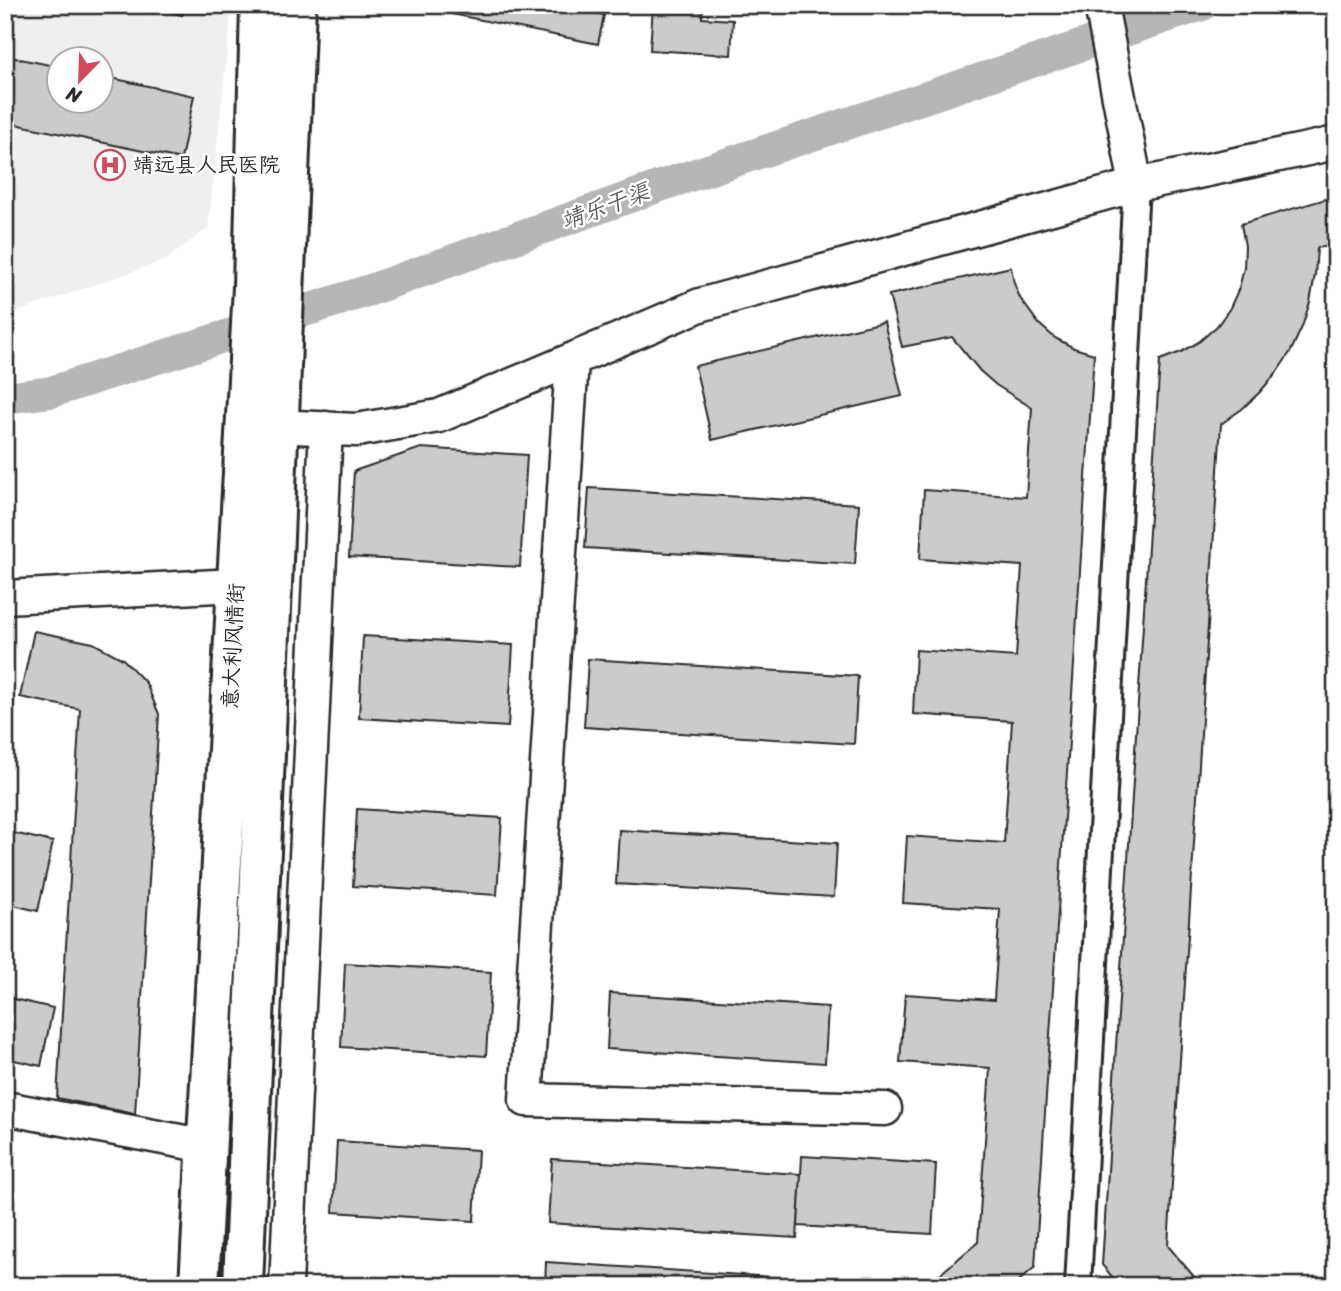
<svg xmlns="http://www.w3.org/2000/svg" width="1341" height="1291" viewBox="0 0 1341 1291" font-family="Sriracha,'LXGW WenKai TC',sans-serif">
  <rect width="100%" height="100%" fill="#fff"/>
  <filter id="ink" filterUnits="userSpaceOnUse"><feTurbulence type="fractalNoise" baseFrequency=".0143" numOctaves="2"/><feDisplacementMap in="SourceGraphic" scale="14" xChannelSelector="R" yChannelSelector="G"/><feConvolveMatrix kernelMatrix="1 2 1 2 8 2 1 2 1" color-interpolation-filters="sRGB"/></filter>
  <g filter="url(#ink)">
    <!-- built -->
    <path fill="#efefef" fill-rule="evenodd" d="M 5,5 L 232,5 L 208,228 L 166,260 L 5,316 ZM 60,60 L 102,60 L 102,102 L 60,102 Z"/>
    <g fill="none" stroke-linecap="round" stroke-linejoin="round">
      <!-- canal -->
      <path stroke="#b6b6b6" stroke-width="32" d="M 5,398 L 51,392 L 370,290 L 663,185 L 1202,5"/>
    </g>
    <!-- building -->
    <path fill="#cbcbcb" stroke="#2b2b2b" stroke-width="2" d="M 136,5 L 184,5 L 182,15 Z
      M 443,5 L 557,5 L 604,15 L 598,44 L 442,12 Z
      M 653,5 L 703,6 L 702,18 L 733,20 L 731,55 L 650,50 Z
      M 5,56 L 60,67 L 60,102 L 102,102 L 102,76 L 194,96 L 181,159 L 5,122 Z
      M 1336,196 L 1336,245 L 1317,248 L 1315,275 L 1310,302 L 1302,327 L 1291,351 L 1277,372 L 1260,392 L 1242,409 L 1221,424 L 1168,1246 L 1202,1286 L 1120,1286 L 1102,1265 L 1160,360 L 1181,352 L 1200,341 L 1217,326 L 1230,308 L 1239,288 L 1244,268 L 1245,246 L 1241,224 Z
      M 1011,267 L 1014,283 L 1020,298 L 1039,324 L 1055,338 L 1074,348 L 1094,354 L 1035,1267 L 1013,1286 L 926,1286 L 978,1242 L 990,1068 L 900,1062 L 905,994 L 994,1000 L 1000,909 L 903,903 L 907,836 L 1004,843 L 1012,721 L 913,714 L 916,650 L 1016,657 L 1022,566 L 920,559 L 924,490 L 1026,497 L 1032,408 L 996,385 L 980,371 L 952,337 L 902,347 L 889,295 Z
      M 884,322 L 902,396 L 712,440 L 695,366 Z
      M 421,448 L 527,455 L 520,567 L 349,557 L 354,471 Z
      M 589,488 L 859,504 L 855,564 L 585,548 Z
      M 34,631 L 93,643 L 123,659 L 146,683 L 159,714 L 135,1114 L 57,1098 L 80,709 L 20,697 Z
      M 363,636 L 513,645 L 508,727 L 359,718 Z
      M 588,659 L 858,676 L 854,744 L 584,727 Z
      M 357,809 L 502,818 L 497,895 L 353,886 Z
      M 619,830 L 837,843 L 834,897 L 616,884 Z
      M 5,831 L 53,842 L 38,911 L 5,903 Z
      M 345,963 L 491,972 L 486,1056 L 341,1047 Z
      M 610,993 L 828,1007 L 825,1063 L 607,1049 Z
      M 5,997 L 53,1008 L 41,1066 L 5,1058 Z
      M 337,1141 L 478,1150 L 474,1221 L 333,1212 Z
      M 802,1156 L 936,1164 L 932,1234 L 798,1226 Z
      M 552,1159 L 801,1174 L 797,1238 L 548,1223 Z
      M 546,1262 L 905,1286 L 545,1286 Z"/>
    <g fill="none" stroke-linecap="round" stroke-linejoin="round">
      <!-- pedestrian casing -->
      <g stroke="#2b2b2b" stroke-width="30">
        <path id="pedestrian" d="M 1078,1286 L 1136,185"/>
      </g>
      <!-- minor casing -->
      <g stroke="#2b2b2b" stroke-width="37">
        <path id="minor" d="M 1101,5 L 1136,185
          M 572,360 L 526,1100 L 885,1109
          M 254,425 L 357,430 L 439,416 L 700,305 L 1136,185 L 1336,143
          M 5,597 L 236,585
          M 5,1108 L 206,1146
          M 286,1286 L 326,428"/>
      </g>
      <!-- tertiary casing -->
      <g stroke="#2b2b2b" stroke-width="44">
        <path id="tertiary" d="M 199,1286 L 253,287 L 260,5
          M 243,1286 L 296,5"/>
      </g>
      <!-- pedestrian -->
      <use href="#pedestrian" stroke="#fff" stroke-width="24"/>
      <!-- minor -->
      <use href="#minor" stroke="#fff" stroke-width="32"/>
      <!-- tertiary -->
      <use href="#tertiary" stroke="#fff" stroke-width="38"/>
    </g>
  </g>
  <!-- icons -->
  <defs>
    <g id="hospital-ring" transform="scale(1.575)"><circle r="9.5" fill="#fff" stroke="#d1495b" stroke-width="1.5"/><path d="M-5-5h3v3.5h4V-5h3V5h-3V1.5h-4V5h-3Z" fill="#d1495b"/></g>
  </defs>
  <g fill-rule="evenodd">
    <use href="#hospital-ring" x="110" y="165"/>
  </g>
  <g text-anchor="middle" stroke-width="5" stroke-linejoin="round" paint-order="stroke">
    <!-- poi labels -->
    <g font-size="21" fill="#2b2b2b" stroke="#fff" text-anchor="start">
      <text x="133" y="172">靖远县人民医院</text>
    </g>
    <!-- street labels -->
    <g font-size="21" fill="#2b2b2b" stroke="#fff">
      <text transform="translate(233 646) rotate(-87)" y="7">意大利风情街</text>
    </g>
    <!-- water labels -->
    <g font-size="23" font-style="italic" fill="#5c5c5c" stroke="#fff">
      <text transform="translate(605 206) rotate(-20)" y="8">靖乐干渠</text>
    </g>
  </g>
  <!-- margin -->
  <rect width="1341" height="1291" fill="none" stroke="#fff" stroke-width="28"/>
  <rect x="14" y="14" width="1313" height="1263" fill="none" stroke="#2b2b2b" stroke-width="2.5" filter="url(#ink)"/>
  <!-- north arrow -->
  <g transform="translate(80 80) rotate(203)"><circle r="33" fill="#ffffff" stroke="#aaaaaa" stroke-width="2"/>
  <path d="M0-5L12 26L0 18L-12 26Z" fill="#d1495b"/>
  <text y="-10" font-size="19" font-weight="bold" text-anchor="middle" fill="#2b2b2b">N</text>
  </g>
</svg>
